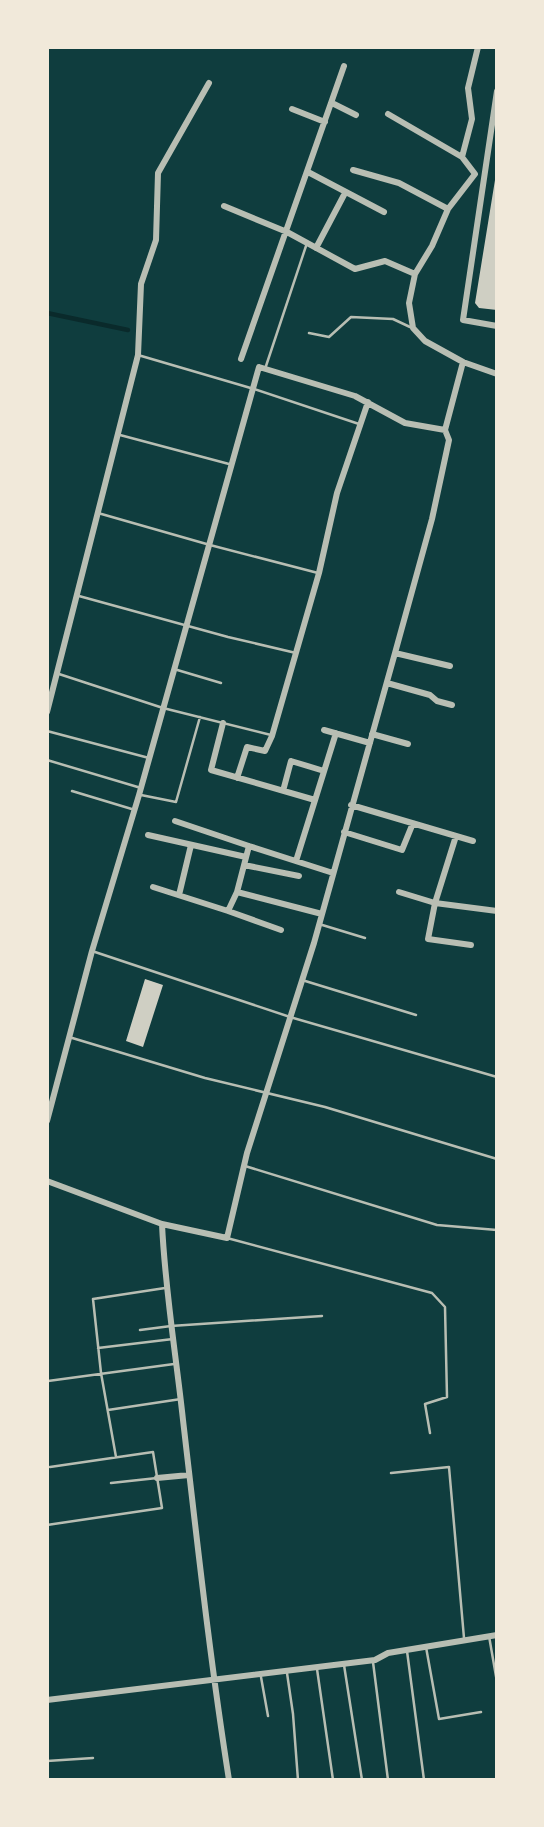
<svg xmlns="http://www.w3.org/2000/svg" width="544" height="1827" viewBox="0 0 544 1827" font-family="Quicksand,sans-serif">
  <rect width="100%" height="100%" fill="#0f3d3e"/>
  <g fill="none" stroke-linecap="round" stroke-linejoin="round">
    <!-- stream -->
    <path stroke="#0a2a2b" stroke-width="4.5" d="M 47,313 L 128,330"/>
  </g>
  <!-- building -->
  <path fill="#cfcfc3" d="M 495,180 L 497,180 L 497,310 L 479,308 L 475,303 Z
    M 145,979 L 163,985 L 143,1047 L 126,1041 Z"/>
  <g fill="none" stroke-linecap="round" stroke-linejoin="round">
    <!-- service -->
    <path stroke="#b8beb3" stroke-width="2.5" d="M 309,333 L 329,337 L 351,317 L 393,319 L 410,327
      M 138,355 L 254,389 L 359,424
      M 265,369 L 307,243
      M 120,435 L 229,464
      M 98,513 L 210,545 L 318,573
      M 79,596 L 228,637 L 296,653
      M 174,669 L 221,683
      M 59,674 L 163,708 L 271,735
      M 47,731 L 149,758
      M 47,760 L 141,788
      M 72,791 L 135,810
      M 141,795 L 176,802 L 200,717
      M 319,924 L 365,938
      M 92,951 L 290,1017 L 497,1077
      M 302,980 L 416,1015
      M 69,1037 L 205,1078 L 325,1107 L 497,1159
      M 245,1166 L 437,1225 L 497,1230
      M 227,1238 L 432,1293 L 445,1307 L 447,1397 L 425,1404 L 430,1433
      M 140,1330 L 171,1326 L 322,1316
      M 98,1348 L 173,1339
      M 48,1381 L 174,1364
      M 108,1410 L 181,1399
      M 116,1457 L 101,1373 L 93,1299 L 165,1288
      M 391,1473 L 449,1467 L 464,1638
      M 111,1483 L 157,1478
      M 47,1525 L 162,1508 L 153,1452 L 50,1467
      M 489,1636 L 497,1682
      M 426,1647 L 439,1719 L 481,1712
      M 407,1651 L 424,1780
      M 373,1662 L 388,1780
      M 344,1665 L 362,1780
      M 317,1669 L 333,1780
      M 287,1673 L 293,1714 L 298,1780
      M 261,1677 L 268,1716
      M 47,1761 L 93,1758"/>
    <!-- minor -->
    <path stroke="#b8beb3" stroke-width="6" d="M 497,91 L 463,320 L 497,326
      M 332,103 L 356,115
      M 292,109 L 325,122
      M 388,114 L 462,157
      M 353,170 L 399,183 L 448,209
      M 308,172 L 384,212
      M 224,206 L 287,232 L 355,269 L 385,261 L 415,274
      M 316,248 L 345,193
      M 241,359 L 344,66
      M 463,362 L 425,341 L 413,328 L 409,303 L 415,274 L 432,246 L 448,209 L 475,174 L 462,157 L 472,119 L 468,88 L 478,47
      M 395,653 L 450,666
      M 387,683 L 430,695 L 437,701 L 452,705
      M 47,712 L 138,355 L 141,284 L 156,240 L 158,173 L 209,83
      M 223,723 L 211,770 L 315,800
      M 324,730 L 370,743
      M 372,734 L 408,744
      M 237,778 L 247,747 L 265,751 L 272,736 L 319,573 L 337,493 L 368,402
      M 283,791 L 291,761 L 324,771
      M 351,805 L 473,841
      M 175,821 L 249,846
      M 344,832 L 402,850 L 413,823
      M 148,835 L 246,857
      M 456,836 L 435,903 L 428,939 L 471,945
      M 296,861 L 336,733
      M 244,865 L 299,876
      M 153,887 L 228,911
      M 237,892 L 322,914
      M 399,892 L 435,903 L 497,911
      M 179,895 L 191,845
      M 281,930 L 228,911 L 237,892 L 249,846 L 333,873
      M 47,1121 L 92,951 L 139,795 L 259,367 L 355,396 L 405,423 L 445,430
      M 47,1181 L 162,1224 L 227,1238 L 247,1153 L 314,943 L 395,653 L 432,519 L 449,440 L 445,430 L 463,362 L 497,374
      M 162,1224 C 165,1290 176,1355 183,1420 C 197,1540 210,1660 229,1780
      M 157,1478 L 189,1475
      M 47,1700 L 375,1660 L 388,1653 L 497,1635"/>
  </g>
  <!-- border -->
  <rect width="544" height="1827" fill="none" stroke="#f1e9da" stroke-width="98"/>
</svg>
